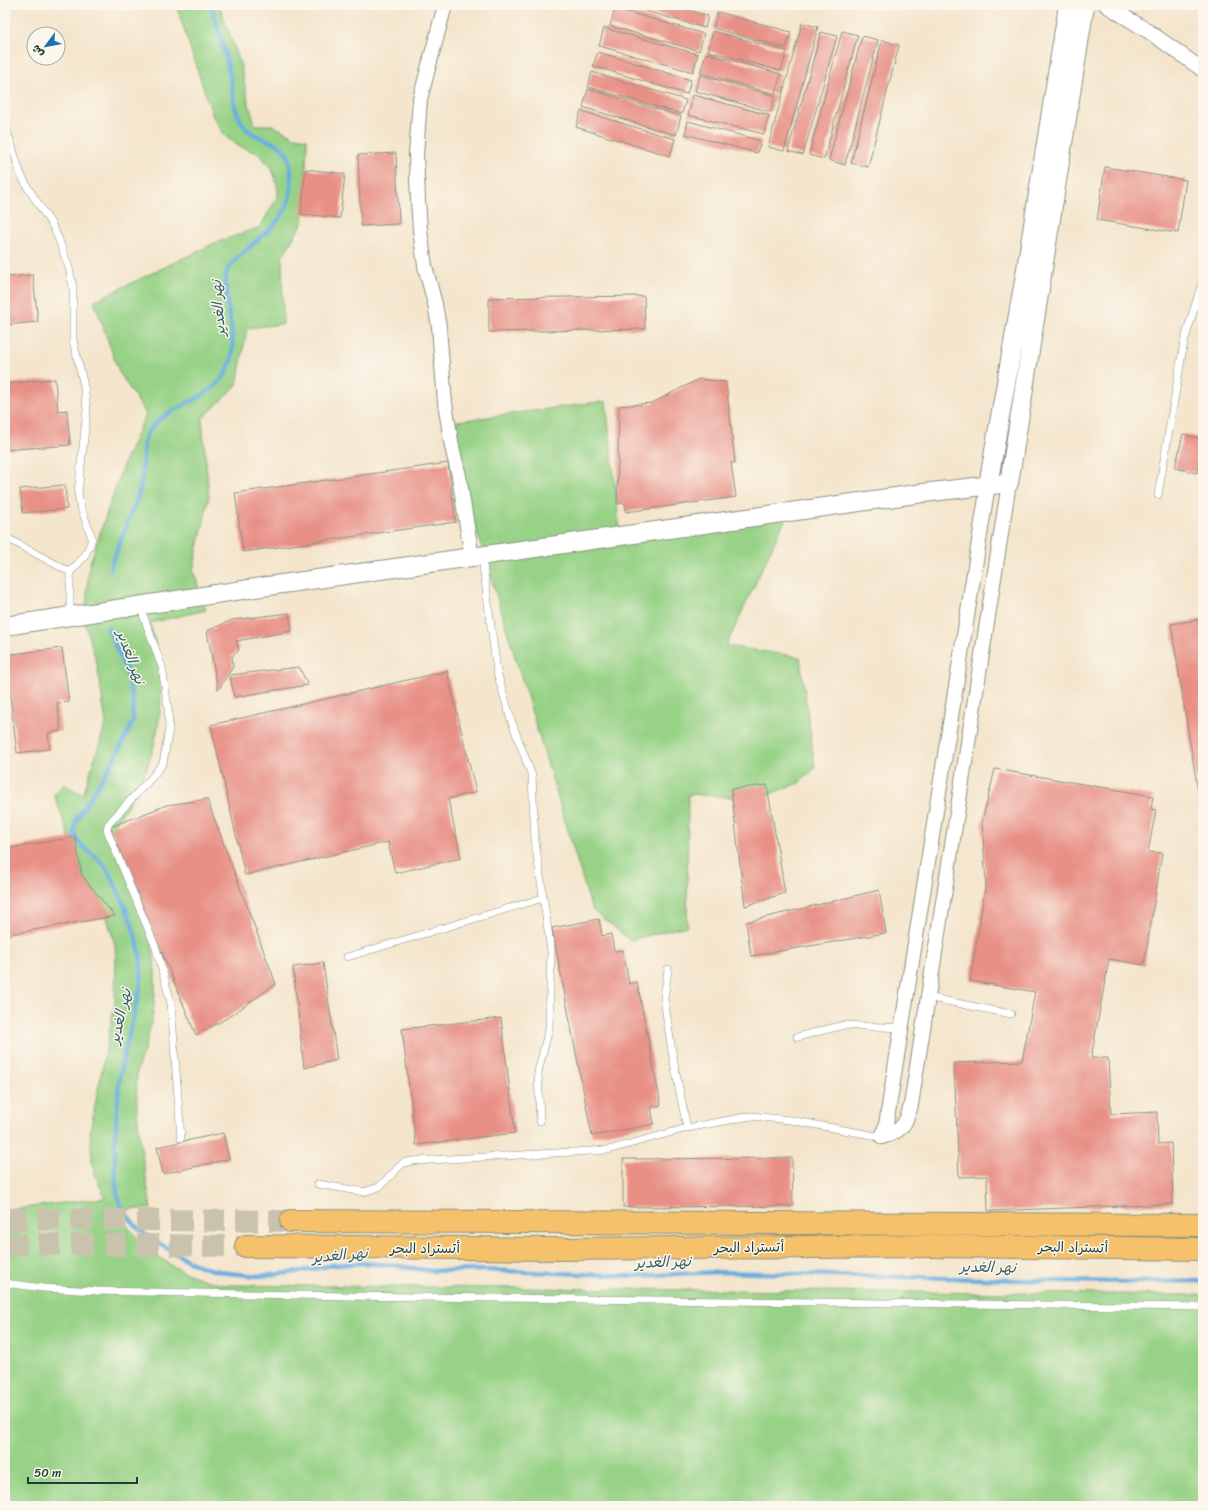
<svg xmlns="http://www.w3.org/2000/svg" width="1208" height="1511" viewBox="0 0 1208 1511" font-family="Sriracha,'Playpen Sans Arabic',sans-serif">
  <rect width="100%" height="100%" fill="#fbf7ec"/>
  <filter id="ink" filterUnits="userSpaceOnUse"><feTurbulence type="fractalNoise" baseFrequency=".025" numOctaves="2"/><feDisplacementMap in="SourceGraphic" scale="8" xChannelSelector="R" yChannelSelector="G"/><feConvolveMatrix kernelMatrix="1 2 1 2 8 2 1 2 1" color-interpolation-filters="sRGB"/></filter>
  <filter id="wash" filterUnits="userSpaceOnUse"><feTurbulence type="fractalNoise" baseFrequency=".012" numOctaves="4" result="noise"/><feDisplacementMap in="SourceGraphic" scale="16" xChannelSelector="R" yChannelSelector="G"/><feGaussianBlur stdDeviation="0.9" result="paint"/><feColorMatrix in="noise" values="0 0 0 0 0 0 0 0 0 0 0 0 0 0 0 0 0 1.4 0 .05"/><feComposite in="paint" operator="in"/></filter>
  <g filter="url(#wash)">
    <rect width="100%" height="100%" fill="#f4e5cc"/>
    <!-- green -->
    <path fill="#97d286" stroke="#5b885d" d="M 176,5 L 219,5 L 240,63 L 248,101 L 255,125 L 272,125 L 295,137 L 307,139 L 307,147 L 303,222 L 282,257 L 283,324 L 247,328 L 237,385 L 202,419 L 209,497 L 193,570 L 206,610 L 150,623 C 173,701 159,768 109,832 C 142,884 162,950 153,1013 C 151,1026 147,1038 144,1051 C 141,1058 137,1067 137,1074 C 134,1120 144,1164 151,1209 L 115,1209 C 120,1216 124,1223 130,1229 C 154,1260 188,1278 226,1285 L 1203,1295 L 1203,1506 L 5,1506 L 5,1210 L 105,1198 L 95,1174 L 92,1161 L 90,1131 L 115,1002 L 116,961 L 115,945 L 106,914 L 100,900 L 83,875 L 54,794 L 64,784 L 83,795 L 106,723 L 97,664 L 85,623 L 88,578 L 90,563 L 123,465 L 146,414 L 119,372 L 94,301 L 215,243 L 260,227 L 278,196 L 278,189 L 274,174 L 270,166 L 258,153 L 240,147 L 225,136 L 213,117 Z
      M 606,401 L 620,531 L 790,509 L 726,646 L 800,657 L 815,768 L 799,783 L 757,799 L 688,794 L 687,926 L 630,940 L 592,910 L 444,423 Z"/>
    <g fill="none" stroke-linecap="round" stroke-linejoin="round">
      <!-- stream -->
      <path stroke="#69aedf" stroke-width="4.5" d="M 111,569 L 112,562 C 119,547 124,532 130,516 C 134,506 139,496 141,485 C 144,471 141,446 146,436 C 159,407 205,404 224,376 C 246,344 219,304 227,272 C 229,265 236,259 242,254 C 274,224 297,215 290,164 C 287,137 258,144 244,126 C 233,112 232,83 228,66 C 223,45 217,25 211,5
        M 108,628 L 127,673 L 133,701 L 133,722 L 116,756 L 77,819 C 75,824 73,829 75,834 C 79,848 95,854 104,865 C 111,874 116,887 121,897 C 134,927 145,956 140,989 L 123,1059 L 119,1081 L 115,1142 L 115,1177 L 117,1193 L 121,1206 L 126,1214 L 134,1224 L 147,1236 L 192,1263 L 209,1269 L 228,1273 L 259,1276 L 297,1272 L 333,1265 L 362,1263 L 392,1265 L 431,1271 L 480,1270 L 636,1276 L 720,1272 L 1054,1281 L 1140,1282 L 1203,1281"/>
    </g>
    <g id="blocks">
      <!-- building -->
      <path fill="#e89086" d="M 625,5 L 671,5 L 708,16 L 705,28 Z
        M 615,8 L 704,34 L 699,51 L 610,26 Z
        M 718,12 L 791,32 L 786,48 L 713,28 Z
        M 802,23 L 818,27 L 784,151 L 768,147 Z
        M 604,28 L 698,54 L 693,72 L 599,46 Z
        M 713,31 L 787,51 L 781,71 L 708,51 Z
        M 842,31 L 858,35 L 824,159 L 809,155 Z
        M 821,32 L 837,36 L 803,155 L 788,151 Z
        M 862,36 L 878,40 L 845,165 L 829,160 Z
        M 882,40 L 899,45 L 868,167 L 851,163 Z
        M 598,52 L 691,80 L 687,94 L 593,66 Z
        M 706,53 L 781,74 L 775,94 L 700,73 Z
        M 592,72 L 686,100 L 682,114 L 588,87 Z
        M 700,75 L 775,96 L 771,112 L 695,91 Z
        M 588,89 L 681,116 L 676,135 L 583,107 Z
        M 693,95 L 769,115 L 764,134 L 688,115 Z
        M 581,111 L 675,139 L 670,156 L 576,127 Z
        M 688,121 L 761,141 L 757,153 L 685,134 Z
        M 396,153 L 399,224 L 361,226 L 358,155 Z
        M 1105,167 L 1186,180 L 1178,233 L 1097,220 Z
        M 306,169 L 345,174 L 340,218 L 301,214 Z
        M 33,275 L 38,322 L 5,325 L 5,277 Z
        M 644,296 L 645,329 L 489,332 L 489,298 Z
        M 55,379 L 58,411 L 67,410 L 70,445 L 5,450 L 5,384 Z
        M 699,379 L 726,382 L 735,463 L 731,463 L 736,497 L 626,512 L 625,503 L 617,504 L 619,406 L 652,403 Z
        M 1183,434 L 1203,439 L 1203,448 L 1197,473 L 1175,468 Z
        M 448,463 L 456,522 L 243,552 L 235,493 Z
        M 65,485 L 67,509 L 23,513 L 20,489 Z
        M 289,613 L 292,631 L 236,641 L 239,650 L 232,656 L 233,667 L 218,690 L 207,631 L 232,620 Z
        M 1203,619 L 1203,817 L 1202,817 L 1171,624 Z
        M 62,648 L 69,702 L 57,703 L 61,731 L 48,733 L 50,749 L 17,753 L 10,695 L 5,695 L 5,676 L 7,676 L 5,655 Z
        M 299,667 L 308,685 L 234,697 L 230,675 Z
        M 447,671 L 476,792 L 448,799 L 461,858 L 395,873 L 388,842 L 245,875 L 211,725 Z
        M 995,769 L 1153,796 L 1151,809 L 1156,810 L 1148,852 L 1162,853 L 1144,965 L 1109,959 L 1091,1058 L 1108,1058 L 1111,1114 L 1157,1112 L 1158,1144 L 1171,1143 L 1173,1204 L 988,1211 L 987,1176 L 959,1177 L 954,1063 L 1022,1061 L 1035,992 L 970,981 L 986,883 L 982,822 Z
        M 767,785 L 785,893 L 745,906 L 731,789 Z
        M 207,799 L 276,984 L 227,1018 L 196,1035 L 110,827 L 167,805 Z
        M 75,837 L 82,876 L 115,916 L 5,935 L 5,849 Z
        M 879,890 L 886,933 L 751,956 L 746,922 Z
        M 599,919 L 602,936 L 611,934 L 614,951 L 623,950 L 629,984 L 637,982 L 661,1105 L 651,1107 L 654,1124 L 592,1136 L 552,928 Z
        M 323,963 L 337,1060 L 304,1068 L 293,967 Z
        M 501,1018 L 515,1133 L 416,1145 L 402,1029 Z
        M 223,1133 L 229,1159 L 163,1174 L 157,1147 Z
        M 792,1158 L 793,1206 L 623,1207 L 623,1159 Z"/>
    </g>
  </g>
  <g filter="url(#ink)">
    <use href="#blocks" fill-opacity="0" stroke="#8a9180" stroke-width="1"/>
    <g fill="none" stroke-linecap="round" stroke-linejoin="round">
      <!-- motorway-tunnel -->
      <path stroke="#c9c3ae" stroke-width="22" stroke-dasharray="22 11" stroke-linecap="butt" d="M 5,1219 L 291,1221
        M 5,1244 L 246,1246"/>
      <!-- service casing -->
      <g stroke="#8a9180" stroke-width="8">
        <path id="service" d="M 5,125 L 21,175 L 28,188 L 52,225 L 59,240 L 69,268 L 73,287 L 73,340 L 84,386 L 87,410 L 78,493 L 80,505 L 92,538 L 90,545 L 84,557 L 70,572
          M 1158,495 L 1184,342 L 1203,280
          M 5,537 L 70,572 L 70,615
          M 482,557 L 497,672 L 511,720 L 532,776 L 535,841 L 551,951 L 549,1028 L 538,1072 L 540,1121
          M 140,606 L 162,667 L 168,708 L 169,729 L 163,763 L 153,776 L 112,820 L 108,825 L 107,830 L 156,948 L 171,1003 L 181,1138
          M 347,957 L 543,898
          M 668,969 L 664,999 L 673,1058 L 687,1128
          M 927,997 L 1011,1014
          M 797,1037 L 844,1025 L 902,1028
          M 318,1184 L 364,1192 L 379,1187 L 403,1163 L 413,1161 L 608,1150 L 687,1128 L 751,1116 L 790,1120 L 882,1137
          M 5,1283 L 43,1288 L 97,1291 L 345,1296 L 1203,1307"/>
      </g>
      <!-- minor casing -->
      <g stroke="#8a9180" stroke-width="16">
        <path id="minor" d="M 445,5 L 420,99 L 416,155 L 418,200 L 420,230 L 425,266 L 435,304 L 439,327 L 445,403 L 452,447 L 459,476 L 472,558
          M 1106,5 L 1151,33 L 1203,70
          M 882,1137 C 902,1132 906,1124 911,1105 L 1009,483
          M 882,1137 L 886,1125 L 988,485"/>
      </g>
      <!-- tertiary casing -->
      <g stroke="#8a9180" stroke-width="20">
        <path id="tertiary" d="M 988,485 L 1025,275 L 1068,5
          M 5,626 L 275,585 L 923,493 L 1009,483 L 1085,5"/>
      </g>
      <!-- motorway casing -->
      <g stroke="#8a9180" stroke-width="24">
        <path id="motorway" d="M 291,1221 L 1203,1225
          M 246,1246 L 557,1249 L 933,1246 L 1203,1249"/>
      </g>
      <!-- service -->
      <use href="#service" stroke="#fff" stroke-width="7"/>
      <!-- minor -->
      <use href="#minor" stroke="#fff" stroke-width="14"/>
      <!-- tertiary -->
      <use href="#tertiary" stroke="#fff" stroke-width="18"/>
      <!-- motorway -->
      <use href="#motorway" stroke="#f5c16b" stroke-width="22"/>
    </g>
  </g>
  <g text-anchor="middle" stroke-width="3" stroke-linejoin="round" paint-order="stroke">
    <!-- street labels -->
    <g font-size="14" fill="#1f3d34" stroke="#fbf7ec">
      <text transform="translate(749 1247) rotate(-1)" y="5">أتستراد البحر</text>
      <text transform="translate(1073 1247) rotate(1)" y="5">أتستراد البحر</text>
      <text x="425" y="1253">أتستراد البحر</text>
    </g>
    <!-- water labels -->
    <g font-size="15" font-style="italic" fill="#355f67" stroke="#fbf7ec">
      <text transform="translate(218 308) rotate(-94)" y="5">نهر الغدير</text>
      <text transform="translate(131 657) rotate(70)" y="5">نهر الغدير</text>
      <text transform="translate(120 1016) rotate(-77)" y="5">نهر الغدير</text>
      <text transform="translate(340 1255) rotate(-5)" y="5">نهر الغدير</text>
      <text transform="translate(663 1262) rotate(-2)" y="5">نهر الغدير</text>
      <text transform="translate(988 1267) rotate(1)" y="5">نهر الغدير</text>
    </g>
  </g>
  <!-- margin -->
  <rect width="1208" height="1511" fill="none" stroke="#fbf7ec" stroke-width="20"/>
  <!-- north arrow -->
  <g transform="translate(46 46) rotate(238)"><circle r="19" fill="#fbf7ec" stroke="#a3ada2"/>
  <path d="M0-3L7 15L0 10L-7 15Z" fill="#1f6fb2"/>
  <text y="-6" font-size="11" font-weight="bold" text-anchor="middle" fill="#1f3d34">ش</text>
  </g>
  <!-- scale -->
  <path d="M28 1477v6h109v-6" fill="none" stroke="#1f3d34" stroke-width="2"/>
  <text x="34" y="1477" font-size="12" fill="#1f3d34" stroke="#fbf7ec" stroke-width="3" paint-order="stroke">50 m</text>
</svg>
